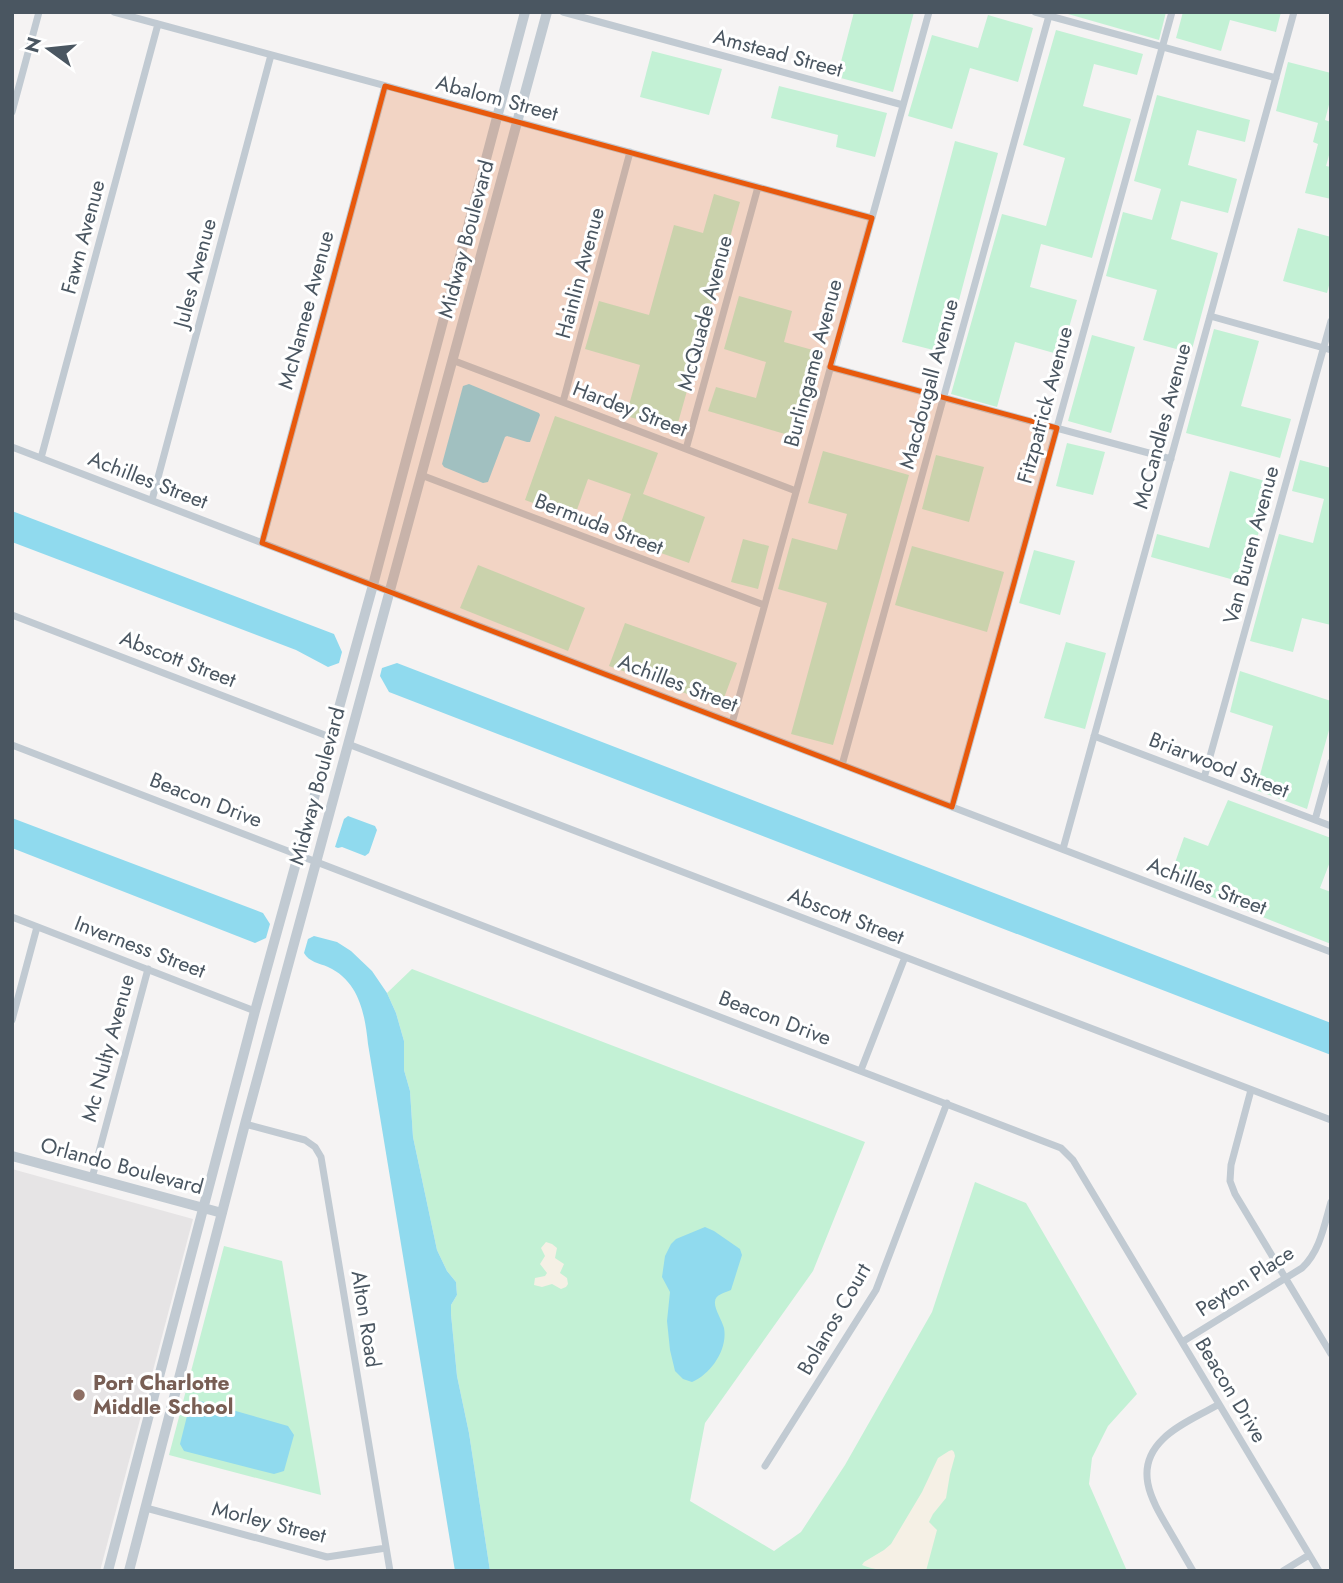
<svg xmlns="http://www.w3.org/2000/svg" width="1343" height="1583" viewBox="0 0 1343 1583" font-family="Jost,sans-serif">
  <rect width="100%" height="100%" fill="#f5f3f3"/>
  <!-- education -->
  <path fill="#e6e4e5" d="M 12,1169 L 193,1219 L 100,1571 L 12,1571 Z"/>
  <!-- green -->
  <path fill="#c3f1d5" d="M 854,12 L 914,12 L 893,92 L 837,77 Z
    M 1061,12 L 1166,12 L 1159,40 Z
    M 1183,12 L 1281,12 L 1276,32 L 1230,20 L 1221,51 L 1176,38 Z
    M 988,15 L 1033,28 L 1018,82 L 970,68 L 952,129 L 908,116 L 932,35 L 978,48 Z
    M 1056,30 L 1143,54 L 1137,75 L 1094,64 L 1083,106 L 1131,119 L 1092,258 L 1041,244 L 1030,287 L 1077,300 L 1061,355 L 1015,342 L 997,407 L 951,394 L 1002,214 L 1046,226 L 1065,158 L 1023,145 Z
    M 652,51 L 722,69 L 709,115 L 640,97 Z
    M 1288,62 L 1331,73 L 1331,97 L 1325,120 L 1331,122 L 1331,148 L 1326,166 L 1331,167 L 1331,199 L 1305,193 L 1318,144 L 1313,142 L 1318,123 L 1276,111 Z
    M 779,86 L 887,113 L 875,157 L 836,147 L 838,135 L 771,118 Z
    M 1157,95 L 1250,120 L 1245,142 L 1197,130 L 1188,165 L 1237,179 L 1228,213 L 1181,201 L 1171,239 L 1218,253 L 1191,353 L 1143,340 L 1157,290 L 1106,276 L 1123,212 L 1152,220 L 1161,189 L 1134,181 Z
    M 955,141 L 998,153 L 945,353 L 902,342 Z
    M 714,194 L 740,202 L 676,430 L 626,416 L 640,365 L 585,349 L 599,301 L 649,315 L 674,225 L 703,233 Z
    M 1298,228 L 1331,237 L 1331,278 L 1327,293 L 1283,281 Z
    M 739,296 L 792,311 L 784,342 L 820,352 L 795,437 L 708,411 L 716,387 L 756,398 L 766,362 L 724,349 Z
    M 1214,329 L 1259,341 L 1241,406 L 1291,419 L 1280,458 L 1186,433 Z
    M 1092,335 L 1135,347 L 1111,433 L 1068,421 Z
    M 555,416 L 658,453 L 643,494 L 705,517 L 689,563 L 616,537 L 631,494 L 588,479 L 574,518 L 525,500 Z
    M 1067,443 L 1105,452 L 1093,495 L 1056,486 Z
    M 823,451 L 909,475 L 833,745 L 791,734 L 827,603 L 778,589 L 792,538 L 837,550 L 847,514 L 808,503 Z
    M 936,455 L 984,467 L 969,522 L 922,509 Z
    M 1300,460 L 1331,468 L 1331,625 L 1302,618 L 1293,652 L 1250,641 L 1279,534 L 1313,543 L 1324,499 L 1292,491 Z
    M 1230,471 L 1272,483 L 1245,583 L 1151,557 L 1157,534 L 1209,548 Z
    M 743,539 L 769,546 L 758,589 L 731,582 Z
    M 912,546 L 1004,572 L 987,632 L 895,605 Z
    M 1034,550 L 1075,561 L 1060,615 L 1019,603 Z
    M 478,565 L 585,608 L 568,651 L 460,608 Z
    M 625,623 L 737,663 L 721,706 L 609,666 Z
    M 1066,642 L 1106,653 L 1085,729 L 1044,718 Z
    M 1240,671 L 1331,701 L 1331,723 L 1307,809 L 1256,790 L 1273,726 L 1230,712 Z
    M 1228,800 L 1331,838 L 1331,859 L 1320,888 L 1331,892 L 1331,944 L 1169,880 L 1184,837 L 1208,846 Z
    M 412,969 L 865,1142 L 813,1271 L 705,1423 L 690,1501 L 774,1551 L 801,1532 L 845,1465 L 932,1312 L 975,1182 L 1026,1203 L 1137,1394 L 1108,1426 L 1092,1458 L 1089,1484 L 1127,1571 L 490,1571 L 469,1433 L 457,1376 L 451,1314 L 451,1305 L 457,1295 L 456,1282 L 447,1271 L 437,1250 L 413,1137 L 410,1091 L 404,1070 L 404,1041 L 396,1013 L 387,993 Z
    M 224,1246 L 282,1261 L 321,1495 L 169,1455 Z"/>
  <!-- sand -->
  <path fill="#f5f0e5" d="M 546,1242 L 552,1244 L 557,1248 L 555,1258 L 564,1264 L 560,1273 L 567,1278 L 568,1284 L 566,1287 L 561,1289 L 552,1284 L 542,1287 L 534,1285 L 535,1278 L 545,1276 L 547,1273 L 540,1264 L 545,1256 L 541,1248 Z
    M 952,1450 L 954,1452 L 955,1456 L 950,1474 L 946,1498 L 933,1514 L 929,1522 L 937,1530 L 926,1571 C 905,1571 881,1573 862,1565 L 864,1562 L 884,1550 L 891,1544 L 922,1492 L 938,1458 L 949,1451 Z"/>
  <!-- water -->
  <path fill="#90daee" d="M 469,384 L 539,413 L 540,415 L 530,442 L 527,442 L 507,436 L 505,437 L 488,482 L 483,483 L 444,467 L 442,464 L 463,386 Z
    M 12,511 L 334,634 L 342,652 L 339,663 L 328,667 L 296,650 L 12,542 Z
    M 397,663 L 1331,1023 L 1331,1055 L 389,692 L 380,676 L 382,668 Z
    M 348,816 L 375,826 L 377,830 L 369,853 L 365,856 L 342,847 L 338,848 L 335,847 L 344,819 Z
    M 12,818 L 263,913 L 270,924 L 266,938 L 255,943 L 12,848 Z
    M 314,936 L 337,942 L 351,951 L 372,971 L 387,993 L 396,1013 L 404,1041 L 404,1070 L 410,1091 L 413,1137 L 437,1250 L 447,1271 L 456,1282 L 457,1295 L 451,1305 L 451,1314 L 457,1376 L 469,1433 L 490,1571 L 455,1571 L 368,1044 C 365,1014 359,981 328,967 C 319,963 309,962 304,953 L 308,939 Z
    M 705,1227 L 714,1231 L 740,1249 L 742,1255 L 731,1290 C 725,1293 715,1294 715,1302 C 714,1308 722,1321 724,1328 C 728,1349 711,1374 692,1382 L 683,1379 L 675,1371 L 670,1350 L 667,1321 L 670,1292 L 662,1277 L 665,1256 L 671,1244 L 676,1239 Z
    M 197,1400 L 288,1426 L 294,1435 L 284,1471 L 274,1474 L 184,1451 L 180,1444 L 190,1404 Z"/>
  <g fill="none" stroke-linecap="round" stroke-linejoin="round">
    <!-- minor -->
    <path stroke="#c1cad2" stroke-width="7" d="M 114,12 L 872,218
      M 563,12 L 903,105
      M 1035,12 L 1276,78
      M 12,112 L 39,12
      M 1210,316 L 1331,350
      M 452,360 L 796,491
      M 830,367 L 1171,459
      M 563,402 L 630,152
      M 12,447 L 1331,952
      M 686,449 L 758,187
      M 41,458 L 158,24
      M 421,475 L 764,605
      M 152,500 L 271,55
      M 262,543 L 385,86
      M 12,615 L 330,737
      M 732,723 L 929,12
      M 1094,736 L 1331,826
      M 348,744 L 1331,1120
      M 12,745 L 1061,1148 L 1073,1160 L 1319,1571
      M 842,765 L 1050,12
      M 1204,778 L 1331,321
      M 952,807 L 1172,12
      M 1315,820 L 1331,762
      M 1063,849 L 1294,12
      M 12,917 L 255,1011
      M 12,1020 L 37,927
      M 861,1070 L 905,957
      M 1251,1090 L 1231,1165 L 1230,1181 L 1235,1194 L 1331,1354
      M 245,1124 L 305,1140 L 315,1147 L 321,1157 L 390,1571
      M 92,1178 L 148,969
      M 1182,1342 L 1302,1268 C 1320,1251 1324,1226 1331,1202
      M 765,1466 L 876,1290 L 947,1103
      M 146,1508 L 327,1557 L 386,1548
      M 1193,1571 C 1185,1557 1176,1542 1168,1528 C 1151,1499 1133,1468 1163,1439 C 1178,1424 1201,1415 1219,1404
      M 1283,1571 L 1309,1555"/>
    <!-- tertiary -->
    <path stroke="#c1cad2" stroke-width="10" d="M 12,1156 L 222,1213
      M 108,1571 L 255,1011 L 373,585 L 525,12
      M 129,1571 L 245,1124 L 547,12"/>
  </g>
  <!-- marked area -->
  <path fill="#e8590c" fill-opacity="0.2" stroke="#e8590c" stroke-width="5" stroke-linejoin="round" d="M 385,86 L 872,218 L 830,367 L 1057,428 L 952,807 L 262,543 Z"/>
  <!-- markers -->
  <circle fill="#8d6e63" stroke="#fff" stroke-width="2.5" cx="79" cy="1395" r="7"/>
  <g text-anchor="middle" stroke-width="6" stroke-linejoin="round" paint-order="stroke">
    <!-- street labels -->
    <g font-size="21" fill="#4a5661" stroke="#fff">
      <text transform="translate(778 53) rotate(15)" y="7">Amstead Street</text>
      <text transform="translate(497 98) rotate(15)" y="7">Abalom Street</text>
      <text transform="translate(83 237) rotate(-75)" y="7">Fawn Avenue</text>
      <text transform="translate(466 239) rotate(-75)" y="7">Midway Boulevard</text>
      <text transform="translate(195 273) rotate(-75)" y="7">Jules Avenue</text>
      <text transform="translate(580 273) rotate(-75)" y="7">Hainlin Avenue</text>
      <text transform="translate(306 310) rotate(-75)" y="7">McNamee Avenue</text>
      <text transform="translate(705 313) rotate(-75)" y="7">McQuade Avenue</text>
      <text transform="translate(813 363) rotate(-75)" y="7">Burlingame Avenue</text>
      <text transform="translate(929 384) rotate(-75)" y="7">Macdougall Avenue</text>
      <text transform="translate(1045 405) rotate(-75)" y="7">Fitzpatrick Avenue</text>
      <text transform="translate(630 409) rotate(21)" y="7">Hardey Street</text>
      <text transform="translate(1162 426) rotate(-75)" y="7">McCandles Avenue</text>
      <text transform="translate(148 480) rotate(21)" y="7">Achilles Street</text>
      <text transform="translate(599 524) rotate(21)" y="7">Bermuda Street</text>
      <text transform="translate(1251 545) rotate(-75)" y="7">Van Buren Avenue</text>
      <text transform="translate(178 659) rotate(21)" y="7">Abscott Street</text>
      <text transform="translate(678 683) rotate(21)" y="7">Achilles Street</text>
      <text transform="translate(1219 765) rotate(21)" y="7">Briarwood Street</text>
      <text transform="translate(317 786) rotate(-75)" y="7">Midway Boulevard</text>
      <text transform="translate(206 800) rotate(21)" y="7">Beacon Drive</text>
      <text transform="translate(1207 886) rotate(21)" y="7">Achilles Street</text>
      <text transform="translate(846 916) rotate(21)" y="7">Abscott Street</text>
      <text transform="translate(140 947) rotate(21)" y="7">Inverness Street</text>
      <text transform="translate(775 1018) rotate(21)" y="7">Beacon Drive</text>
      <text transform="translate(108 1048) rotate(-75)" y="7">Mc Nulty Avenue</text>
      <text transform="translate(122 1166) rotate(15)" y="7">Orlando Boulevard</text>
      <text transform="translate(1245 1281) rotate(-33)" y="7">Peyton Place</text>
      <text transform="translate(366 1319) rotate(81)" y="7">Alton Road</text>
      <text transform="translate(834 1319) rotate(-60)" y="7">Bolanos Court</text>
      <text transform="translate(1231 1390) rotate(59)" y="7">Beacon Drive</text>
      <text transform="translate(269 1522) rotate(14)" y="7">Morley Street</text>
    </g>
    <!-- education labels -->
    <g font-size="21" font-weight="bold" fill="#785e54" stroke="#fff" text-anchor="start">
      <text x="93" y="1390">Port Charlotte<tspan x="93" dy="24">Middle School</tspan></text>
    </g>
  </g>
  <!-- border -->
  <rect width="1343" height="1583" fill="none" stroke="#4a5661" stroke-width="28"/>
  <!-- north arrow -->
  <g transform="translate(49 49) rotate(285)" stroke="#ffffff" stroke-width="5" paint-order="stroke">
  <path d="M0-5L12 26L0 18L-12 26Z" fill="#4a5661"/>
  <text y="-10" font-size="19" font-weight="bold" text-anchor="middle" fill="#4a5661">N</text>
  </g>
</svg>
